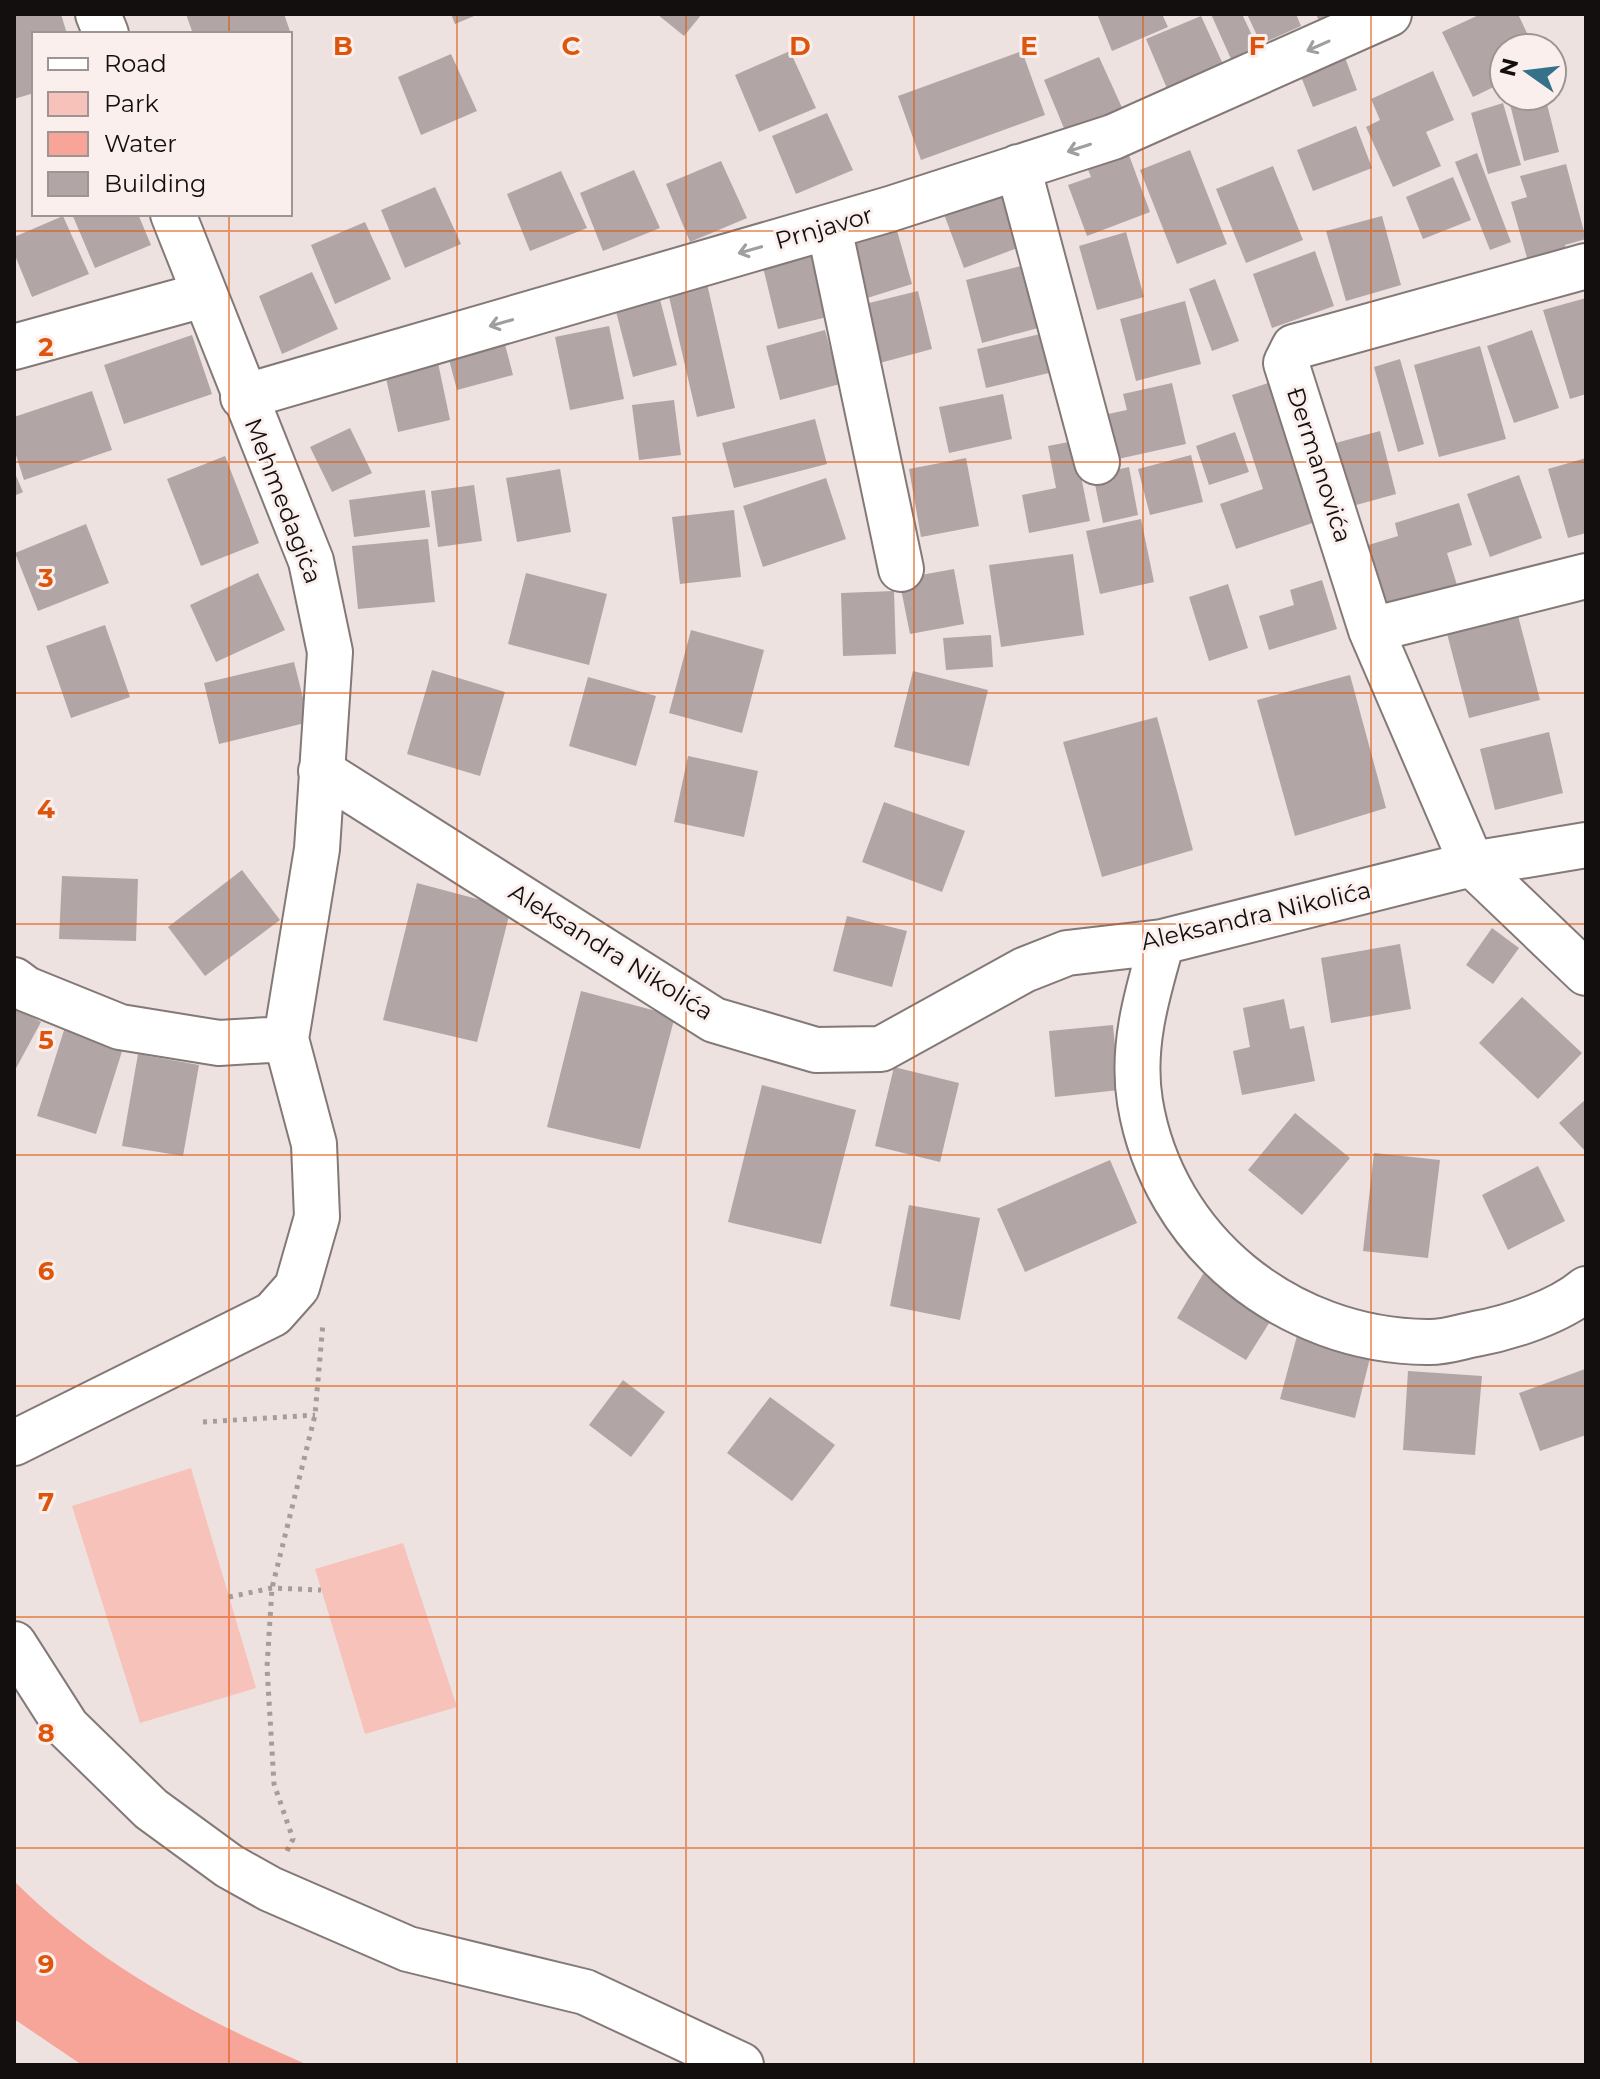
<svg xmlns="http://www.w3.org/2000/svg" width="1600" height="2079" viewBox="0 0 1600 2079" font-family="Montserrat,sans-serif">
  <rect width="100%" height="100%" fill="#ede2e0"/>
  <!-- green -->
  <path fill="#f7c2ba" d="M 191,1468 L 256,1688 L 140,1723 L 72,1506 Z
    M 403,1543 L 457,1707 L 365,1734 L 315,1569 Z"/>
  <!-- water -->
  <path fill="#f7a598" d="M 14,1881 C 97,1964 201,2019 308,2065 L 82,2065 L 14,2019 Z"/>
  <!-- building -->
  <path fill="#b1a6a5" d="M 14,14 L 61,14 L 67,34 L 34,34 L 34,93 L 14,99 Z
    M 186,14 L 284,14 L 291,34 L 193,34 Z
    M 451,14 L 479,14 L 455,24 Z
    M 657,14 L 702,14 L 684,36 Z
    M 1097,14 L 1162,14 L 1168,27 L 1112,51 Z
    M 1211,14 L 1242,14 L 1257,46 L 1231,59 Z
    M 1247,14 L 1296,14 L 1301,26 L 1261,44 Z
    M 1316,14 L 1352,14 L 1322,28 Z
    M 1481,14 L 1518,14 L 1534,48 L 1504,48 L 1504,82 L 1473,97 L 1442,32 Z
    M 1201,16 L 1227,73 L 1171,98 L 1146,39 Z
    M 790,51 L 816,108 L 759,132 L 735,75 Z
    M 1022,51 L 1045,115 L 921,160 L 898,96 Z
    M 1343,52 L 1357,90 L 1313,107 L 1298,69 Z
    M 451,54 L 477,111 L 421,135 L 398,77 Z
    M 1099,57 L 1125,114 L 1068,138 L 1044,80 Z
    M 1433,71 L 1454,120 L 1426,132 L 1441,166 L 1393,187 L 1366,127 L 1380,120 L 1371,99 Z
    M 1523,96 L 1545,96 L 1559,152 L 1524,161 L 1509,100 Z
    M 1503,103 L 1521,165 L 1488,174 L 1471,113 Z
    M 827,113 L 853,170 L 796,194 L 772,136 Z
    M 1356,126 L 1372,168 L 1313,191 L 1297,150 Z
    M 1126,147 L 1150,212 L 1087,236 L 1068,185 L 1091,177 L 1085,162 Z
    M 1190,150 L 1227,244 L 1177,264 L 1140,170 Z
    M 1477,153 L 1511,242 L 1490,250 L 1455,162 Z
    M 721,161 L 747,218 L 690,242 L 666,184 Z
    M 1566,164 L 1586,239 L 1565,245 L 1568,257 L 1530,268 L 1511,202 L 1527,197 L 1520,176 Z
    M 1273,166 L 1303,240 L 1246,263 L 1216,189 Z
    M 634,170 L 660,228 L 603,251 L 580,193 Z
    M 561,171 L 587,228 L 530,251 L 507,194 Z
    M 1453,177 L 1471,220 L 1423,239 L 1406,197 Z
    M 1001,184 L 1023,246 L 964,268 L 941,206 Z
    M 435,187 L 461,244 L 405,268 L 381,210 Z
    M 72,214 L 138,214 L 151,245 L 95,268 Z
    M 63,216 L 89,274 L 32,297 L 14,253 L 14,237 Z
    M 893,216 L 912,284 L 864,299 L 844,231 Z
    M 1382,216 L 1401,285 L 1346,301 L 1326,231 Z
    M 365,222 L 391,279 L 335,304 L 311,245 Z
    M 1126,232 L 1144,297 L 1097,310 L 1079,246 Z
    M 815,250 L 831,316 L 778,329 L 762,263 Z
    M 1315,251 L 1334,306 L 1272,328 L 1253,274 Z
    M 1021,266 L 1038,328 L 982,343 L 966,280 Z
    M 312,272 L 338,329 L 282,354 L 259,296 Z
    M 706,279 L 735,408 L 697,417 L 667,288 Z
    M 1215,279 L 1239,341 L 1212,351 L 1189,289 Z
    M 657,288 L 677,365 L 633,377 L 613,300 Z
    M 918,291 L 932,349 L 876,364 L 861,305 Z
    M 1586,298 L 1586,394 L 1570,399 L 1543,310 Z
    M 1185,301 L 1201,364 L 1136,381 L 1120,319 Z
    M 609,326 L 624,399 L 570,410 L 555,337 Z
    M 825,330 L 840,384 L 780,400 L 766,346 Z
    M 1532,330 L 1559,408 L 1514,423 L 1487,346 Z
    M 502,333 L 513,375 L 457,390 L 446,348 Z
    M 1040,334 L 1049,373 L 986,388 L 977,349 Z
    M 192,335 L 212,394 L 124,424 L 104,365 Z
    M 1480,346 L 1506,439 L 1439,457 L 1414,365 Z
    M 437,358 L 450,420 L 398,432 L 384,369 Z
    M 1400,359 L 1424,444 L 1398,452 L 1374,367 Z
    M 1277,380 L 1324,519 L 1236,549 L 1220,504 L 1263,489 L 1232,395 Z
    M 1172,383 L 1186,444 L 1118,459 L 1108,414 L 1127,410 L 1123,394 Z
    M 92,391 L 112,450 L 24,480 L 14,449 L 14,417 Z
    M 1003,394 L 1012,439 L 949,453 L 939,407 Z
    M 674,400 L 681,455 L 639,460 L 632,405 Z
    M 815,419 L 827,464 L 734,488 L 722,443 Z
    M 350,428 L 372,473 L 332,492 L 310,447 Z
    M 1380,431 L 1396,494 L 1349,507 L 1332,444 Z
    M 1235,432 L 1249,472 L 1209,485 L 1196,446 Z
    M 1074,441 L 1090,521 L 1029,533 L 1022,495 L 1056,488 L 1048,446 Z
    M 1191,455 L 1203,502 L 1150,515 L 1138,469 Z
    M 225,456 L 259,543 L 201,566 L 167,479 Z
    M 966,458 L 979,526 L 921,537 L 909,469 Z
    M 1586,458 L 1586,533 L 1568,538 L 1548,469 Z
    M 1129,467 L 1138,515 L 1103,523 L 1093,475 Z
    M 560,469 L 571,532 L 517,542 L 506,478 Z
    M 14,471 L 23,492 L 14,496 Z
    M 1519,475 L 1542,538 L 1490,557 L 1467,494 Z
    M 826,478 L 846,539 L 763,567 L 743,506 Z
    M 474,485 L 482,541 L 438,547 L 431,491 Z
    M 425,490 L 430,527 L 354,537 L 349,500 Z
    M 1459,503 L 1472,545 L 1447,553 L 1457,585 L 1381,610 L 1362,547 L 1398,536 L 1395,523 Z
    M 734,510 L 741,577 L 680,584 L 672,517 Z
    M 1141,519 L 1154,582 L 1100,594 L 1086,531 Z
    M 86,524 L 109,583 L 38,611 L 15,553 Z
    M 428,539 L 435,602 L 358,609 L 352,546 Z
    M 1073,554 L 1084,635 L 1001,647 L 989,565 Z
    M 954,569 L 964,624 L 910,634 L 899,579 Z
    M 258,573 L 285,630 L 216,662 L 190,605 Z
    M 526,573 L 607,594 L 589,665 L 508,644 Z
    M 1322,580 L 1337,629 L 1269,650 L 1259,616 L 1294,605 L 1290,590 Z
    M 1228,584 L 1248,648 L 1209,661 L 1189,597 Z
    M 894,591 L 896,654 L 843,656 L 841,593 Z
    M 1515,604 L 1540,700 L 1469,718 L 1444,622 Z
    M 105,625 L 130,697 L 71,718 L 46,646 Z
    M 691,630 L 764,650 L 742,733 L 669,713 Z
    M 991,635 L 993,667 L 946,670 L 943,638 Z
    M 294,662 L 309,722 L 219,744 L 204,683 Z
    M 432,670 L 505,692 L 480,776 L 407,754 Z
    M 913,671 L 988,690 L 969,766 L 894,747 Z
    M 1350,675 L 1386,808 L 1295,836 L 1257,700 Z
    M 588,677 L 656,696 L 636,766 L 569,746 Z
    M 1157,717 L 1193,850 L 1102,877 L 1063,742 Z
    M 1549,732 L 1563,793 L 1495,810 L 1480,749 Z
    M 688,756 L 758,771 L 744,837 L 674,822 Z
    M 884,802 L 965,831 L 942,892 L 862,862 Z
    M 242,870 L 280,920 L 205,976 L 168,927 Z
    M 62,876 L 138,879 L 136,941 L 59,939 Z
    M 417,883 L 511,908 L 477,1042 L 383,1020 Z
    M 847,916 L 907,931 L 892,987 L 833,971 Z
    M 1492,928 L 1519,948 L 1493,984 L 1466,965 Z
    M 1400,944 L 1411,1009 L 1331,1023 L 1321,958 Z
    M 581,991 L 675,1016 L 640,1149 L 547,1127 Z
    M 1522,997 L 1582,1053 L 1538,1099 L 1479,1043 Z
    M 1284,999 L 1290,1029 L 1304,1026 L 1315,1081 L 1242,1095 L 1233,1051 L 1250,1047 L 1243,1008 Z
    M 14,1007 L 41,1022 L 14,1072 Z
    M 1113,1025 L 1119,1090 L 1055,1097 L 1049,1031 Z
    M 65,1027 L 124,1045 L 96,1134 L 37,1116 Z
    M 138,1054 L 199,1065 L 183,1156 L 122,1146 Z
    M 894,1067 L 959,1083 L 940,1162 L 875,1146 Z
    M 762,1085 L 856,1110 L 821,1244 L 728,1222 Z
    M 1586,1099 L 1586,1152 L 1559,1123 Z
    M 1295,1113 L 1350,1158 L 1302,1215 L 1248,1170 Z
    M 1374,1153 L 1440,1160 L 1428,1258 L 1363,1251 Z
    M 1110,1160 L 1137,1223 L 1025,1272 L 997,1209 Z
    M 1538,1166 L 1565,1221 L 1508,1250 L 1482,1195 Z
    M 909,1205 L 980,1218 L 960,1320 L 890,1306 Z
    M 1206,1269 L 1276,1312 L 1246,1360 L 1177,1318 Z
    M 1298,1332 L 1372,1350 L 1355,1418 L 1280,1399 Z
    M 1585,1369 L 1586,1435 L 1540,1451 L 1519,1393 Z
    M 1408,1371 L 1482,1376 L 1475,1455 L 1403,1450 Z
    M 623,1380 L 665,1412 L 631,1457 L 589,1425 Z
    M 770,1397 L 835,1445 L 792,1501 L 727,1453 Z"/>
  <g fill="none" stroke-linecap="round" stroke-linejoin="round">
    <!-- minor casing -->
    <g stroke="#837977" stroke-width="48">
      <path id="minor" d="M 98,14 L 106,34
        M 1018,167 L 1097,462
        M 829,227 L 901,569
        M 1586,266 L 1294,347 L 1286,363 L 1371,630 L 1472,864 L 1586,973
        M 14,347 L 203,295
        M 243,397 L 890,209 L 1113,137 L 1389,14
        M 1371,630 L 1586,576
        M 321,771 L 714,1020 L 816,1050 L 881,1049 L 1024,970 L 1067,953 L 1162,942 L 1472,864 L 1586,845
        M 1162,942 C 1147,994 1131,1047 1140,1102 C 1163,1242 1288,1341 1427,1342 C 1443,1343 1460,1337 1475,1334 C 1509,1328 1559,1312 1586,1289
        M 14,980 L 26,989 L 120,1027 L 219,1043 L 286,1039 L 317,849 L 330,652 L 311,561 L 173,214
        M 14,1443 L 273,1314 L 297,1287 L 317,1217 L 314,1144 L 286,1039
        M 14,1644 L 67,1727 L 151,1809 L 229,1866 L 270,1889 L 408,1949 L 585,1992 L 741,2065"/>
    </g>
    <!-- path -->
    <path stroke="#a59d9b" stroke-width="5" stroke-dasharray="4 6" stroke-linecap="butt" d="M 203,1422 L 315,1415
      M 229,1597 L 272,1588 L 321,1590
      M 287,1851 L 293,1839 L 274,1784 L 267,1667 L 272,1588 L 315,1415 L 323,1323"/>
    <!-- minor -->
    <use href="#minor" stroke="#fff" stroke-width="44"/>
  </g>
  <!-- one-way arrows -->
  <defs><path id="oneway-shaft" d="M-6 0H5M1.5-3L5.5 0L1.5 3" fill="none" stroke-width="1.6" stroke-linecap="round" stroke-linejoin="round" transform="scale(2)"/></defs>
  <g stroke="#a09f9f">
    <use href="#oneway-shaft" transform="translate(1318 46) rotate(156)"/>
    <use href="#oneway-shaft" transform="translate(1079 148) rotate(162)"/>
    <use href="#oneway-shaft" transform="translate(750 250) rotate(164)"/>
    <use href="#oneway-shaft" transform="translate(501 323) rotate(164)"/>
  </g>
  <!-- grid -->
  <path fill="none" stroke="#dd550c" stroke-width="2" stroke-opacity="0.55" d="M 229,14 L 229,34M 457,14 L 457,2065M 686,14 L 686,2065M 914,14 L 914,2065M 1143,14 L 1143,2065M 1371,14 L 1371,2065M 229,214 L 229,2065M 14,231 L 1586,231M 14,462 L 1586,462M 14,693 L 1586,693M 14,924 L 1586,924M 14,1155 L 1586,1155M 14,1386 L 1586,1386M 14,1617 L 1586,1617M 14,1848 L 1586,1848"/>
  <g text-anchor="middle" stroke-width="6" stroke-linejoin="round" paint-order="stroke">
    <!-- street labels -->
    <g font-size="24" fill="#120f0e" stroke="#faefed">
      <text transform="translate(824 228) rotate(-16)" y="8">Prnjavor</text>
      <text transform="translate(1319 465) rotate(72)" y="8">Đermanovića</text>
      <text transform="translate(283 501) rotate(69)" y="8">Mehmedagića</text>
      <text transform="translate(1256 916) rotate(-13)" y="8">Aleksandra Nikolića</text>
      <text transform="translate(611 952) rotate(32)" y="8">Aleksandra Nikolića</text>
    </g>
  </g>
  <g font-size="26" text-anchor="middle" font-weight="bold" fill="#dd550c" stroke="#faefed" stroke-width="6" stroke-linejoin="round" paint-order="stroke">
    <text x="343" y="55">B</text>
    <text x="571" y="55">C</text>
    <text x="800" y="55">D</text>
    <text x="1029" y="55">E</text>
    <text x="1257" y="55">F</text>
    <text x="46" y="356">2</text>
    <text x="46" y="587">3</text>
    <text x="46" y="818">4</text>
    <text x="46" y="1049">5</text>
    <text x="46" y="1280">6</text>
    <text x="46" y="1511">7</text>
    <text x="46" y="1742">8</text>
    <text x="46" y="1973">9</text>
  </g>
  <!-- border -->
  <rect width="1600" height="2079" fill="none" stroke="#120f0e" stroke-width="32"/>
  <!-- legend -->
  <rect x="32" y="32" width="260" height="184" fill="#faefed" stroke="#9d9594" stroke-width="2"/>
  <rect x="48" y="58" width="40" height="12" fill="#ffffff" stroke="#9d9594" stroke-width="2"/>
  <text x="104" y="72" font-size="24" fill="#120f0e">Road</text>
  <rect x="48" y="92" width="40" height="24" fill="#f7c2ba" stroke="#9d9594" stroke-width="2"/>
  <text x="104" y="112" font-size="24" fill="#120f0e">Park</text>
  <rect x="48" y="132" width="40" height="24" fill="#f7a598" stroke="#9d9594" stroke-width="2"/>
  <text x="104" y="152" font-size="24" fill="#120f0e">Water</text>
  <rect x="48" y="172" width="40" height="24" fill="#b1a6a5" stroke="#9d9594" stroke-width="2"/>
  <text x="104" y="192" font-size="24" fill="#120f0e">Building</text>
  <!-- north arrow -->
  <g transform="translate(1528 72) rotate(284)"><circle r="38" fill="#faefed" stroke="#9d9594" stroke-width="2"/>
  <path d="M0-6L14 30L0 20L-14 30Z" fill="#357188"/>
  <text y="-12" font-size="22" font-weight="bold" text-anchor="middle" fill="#120f0e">N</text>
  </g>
</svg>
